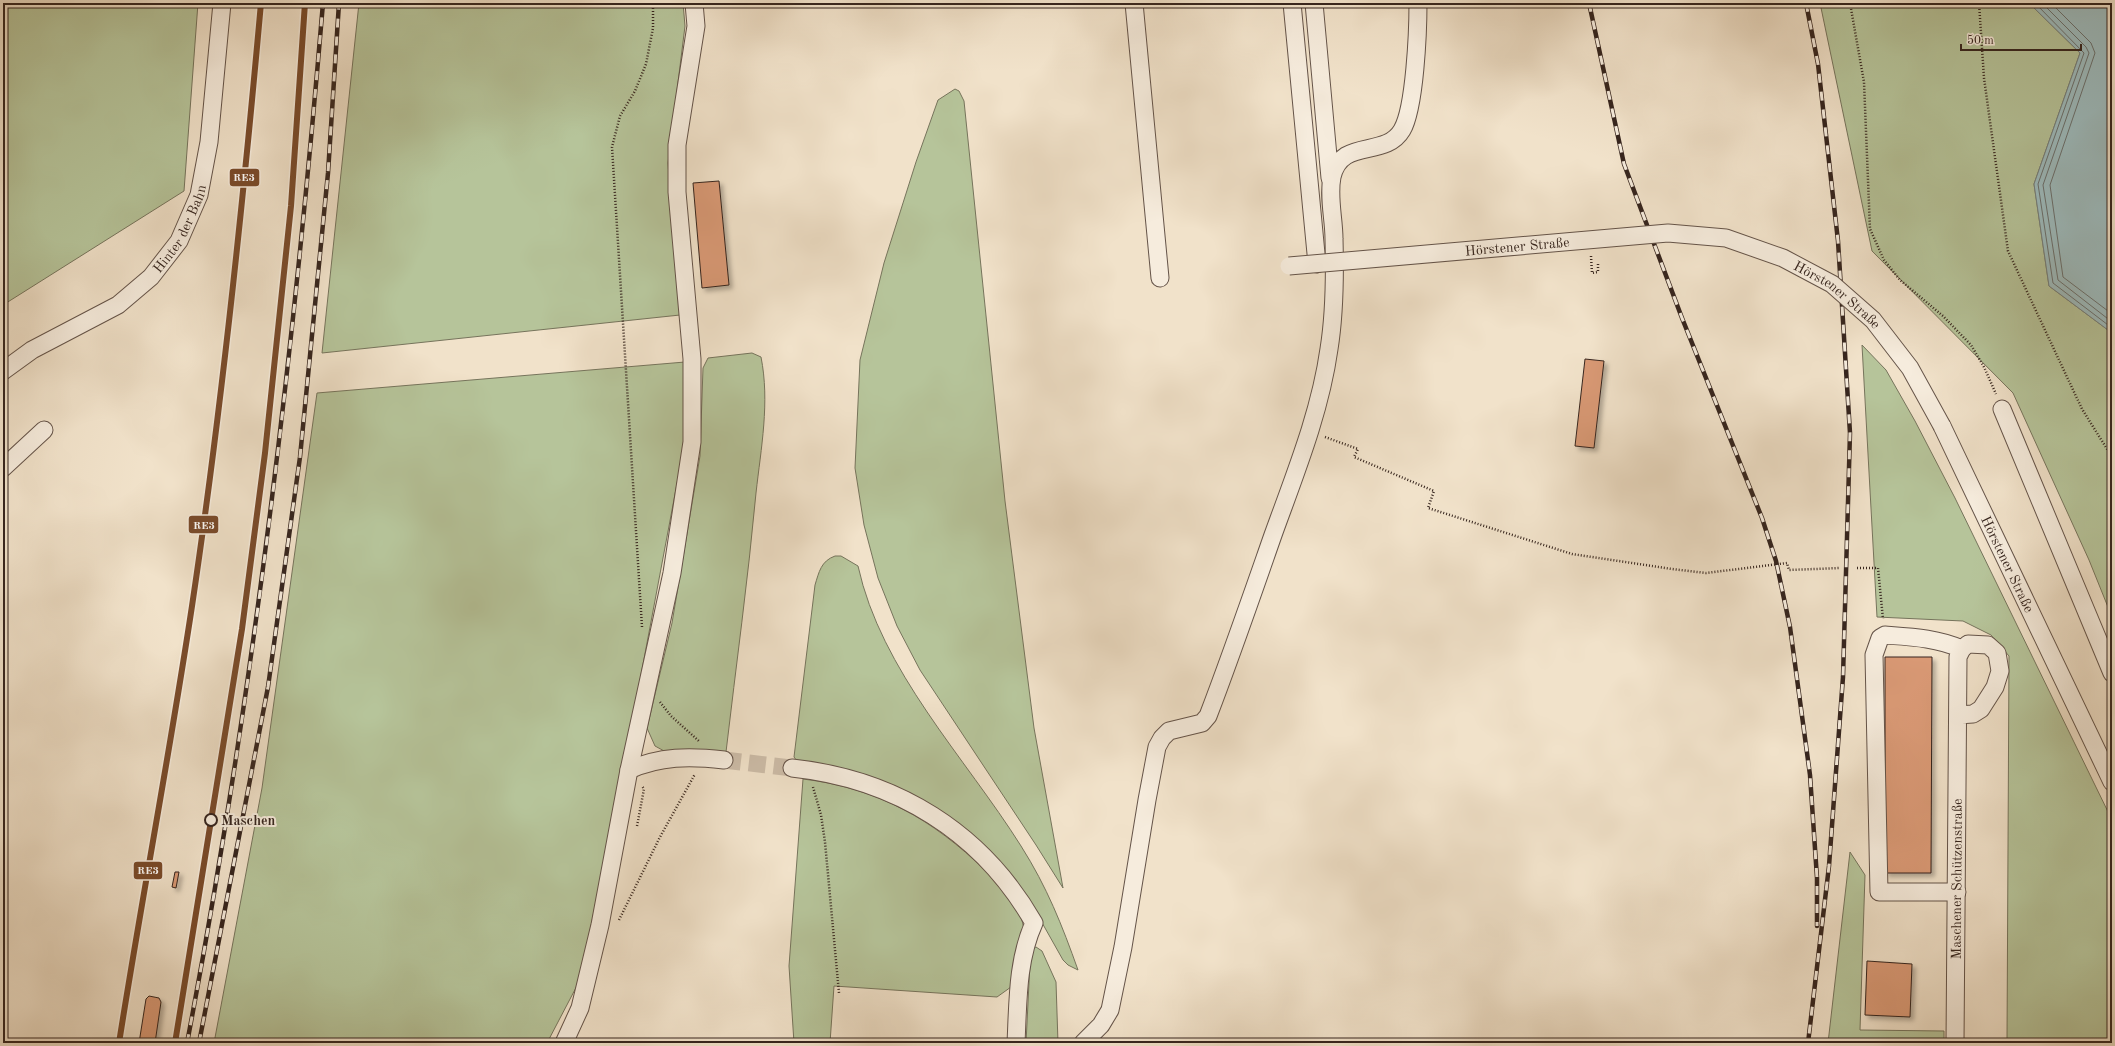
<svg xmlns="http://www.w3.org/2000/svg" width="2115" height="1046" viewBox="0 0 2115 1046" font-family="'Old Standard TT',serif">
  <defs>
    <filter id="shadow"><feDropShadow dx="3.5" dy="3.5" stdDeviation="2" flood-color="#0004"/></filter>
  </defs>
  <rect width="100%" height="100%" fill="#f1e2ca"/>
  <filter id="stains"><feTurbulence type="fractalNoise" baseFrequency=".005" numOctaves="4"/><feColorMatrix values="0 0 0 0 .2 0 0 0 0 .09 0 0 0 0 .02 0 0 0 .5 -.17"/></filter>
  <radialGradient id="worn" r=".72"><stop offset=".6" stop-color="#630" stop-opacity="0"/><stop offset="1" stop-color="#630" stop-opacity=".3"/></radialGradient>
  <!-- green -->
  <path fill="#b6c49a" stroke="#76745c" d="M 3,3 L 198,3 L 184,191 L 3,305 Z
    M 359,3 L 683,3 L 685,26 L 668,163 L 680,315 L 322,353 Z
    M 1820,3 L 2029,3 L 2080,53 L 2034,184 L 2049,286 L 2112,333 L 2112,617 L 2089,560 L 2013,393 L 1872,251 Z
    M 955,89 L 959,91 L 964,101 L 1005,501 L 1034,728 L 1063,888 L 1036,845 L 920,670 L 897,626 L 878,578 L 864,525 L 855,468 L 860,360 L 884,263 L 916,162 L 938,100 Z
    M 1862,345 L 1886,370 L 1915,421 L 1955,498 L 2112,820 L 2112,1043 L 2009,1043 L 2007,1040 L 2009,656 L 1991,635 L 1963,621 L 1877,617 Z
    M 752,353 L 761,357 C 770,402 761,448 756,493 C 748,580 736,666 726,752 L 666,752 L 655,746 L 647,728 L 672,623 L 700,456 L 703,368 L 708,358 Z
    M 685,362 L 685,441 L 628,744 L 580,980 L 547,1043 L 214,1043 L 262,788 L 317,393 Z
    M 835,556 L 841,556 L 858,566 C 881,671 965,757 1021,846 C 1047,887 1062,925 1078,970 L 1068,965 L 1063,960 L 1036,912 L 1004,866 L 963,828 L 908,793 L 880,780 L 797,761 L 794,757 L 815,585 C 819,572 821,561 835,556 Z
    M 803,779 C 878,788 932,819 986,871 C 1002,887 1022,907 1024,931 L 1011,987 L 997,997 L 834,986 L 830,1043 L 794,1043 L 789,966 Z
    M 1850,852 L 1865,875 L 1860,1030 L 1944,1031 L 1944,1043 L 1828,1043 Z
    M 1036,947 L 1042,951 L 1056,982 L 1058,1043 L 1026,1043 L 1030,963 L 1033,948 Z"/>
  <!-- water -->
  <path fill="#9dbcbf" stroke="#74807f" d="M 2029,3 L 2112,3 L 2112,333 L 2049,286 L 2034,184 L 2080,53 Z"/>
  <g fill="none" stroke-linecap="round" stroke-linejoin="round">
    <!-- shore -->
    <path stroke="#6a706e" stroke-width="1" d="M 2035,3 L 2084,53 L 2038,184 L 2053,283 L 2112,328
      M 2042,3 L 2086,47 L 2089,53 L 2043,185 L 2058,280 L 2112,322
      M 2051,3 L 2091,43 L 2095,53 L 2050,185 L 2063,277 L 2112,314"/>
  </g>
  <!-- building -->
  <path fill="#d99974" stroke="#36251e" filter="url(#shadow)" d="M 719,181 L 729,285 L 702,288 L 693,183 Z
    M 1585,359 L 1604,361 L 1594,448 L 1575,446 Z
    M 1885,657 L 1932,657 L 1931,873 L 1885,873 Z
    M 175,872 L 179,872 L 176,888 L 172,887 Z
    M 1867,961 L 1912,964 L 1910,1017 L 1865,1015 Z
    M 149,996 L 159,998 L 161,1002 L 155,1043 L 139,1043 L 146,999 Z"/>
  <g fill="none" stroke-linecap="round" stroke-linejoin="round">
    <!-- minor-tunnel -->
    <path stroke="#ccbca8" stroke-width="17" stroke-dasharray="17 8" stroke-linecap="butt" d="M 724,760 L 792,768"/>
    <!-- minor casing -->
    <g stroke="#655449" stroke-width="19">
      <g id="minor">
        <path d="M 1134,3 L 1160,278"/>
        <path d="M 1292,3 L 1317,264"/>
        <path d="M 1314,3 L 1330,178"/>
        <path id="s1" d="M 3,371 L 32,350 L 118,305 L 151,277 L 179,241 L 199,195 L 209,142 L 222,3"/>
        <path d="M 2002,409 L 2112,673"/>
        <path id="s2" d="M 1942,426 L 2112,782"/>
        <path d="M 3,468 L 44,430"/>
        <path d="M 792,768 C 896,779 982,832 1034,923 C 1017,960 1018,1003 1016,1043"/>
        <path d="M 629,770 C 660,756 690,756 724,760"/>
        <path d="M 1957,892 L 1879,892 L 1874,655 L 1880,638 L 1885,635 C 1913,637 1937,638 1962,649"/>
        <path d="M 564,1043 L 580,1008 L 600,925 L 629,770 L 672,573 L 692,442 L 692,359 L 677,192 L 677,145 L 696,26 L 694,3"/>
        <path d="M 1083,1043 L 1101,1025 L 1110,1010 L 1123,947 L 1147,800 L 1157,747 L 1162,738 L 1169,731 L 1202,723 L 1208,716 C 1231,656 1252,595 1273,535 C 1295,474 1320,413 1329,349 C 1335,312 1335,276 1334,239 C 1334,219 1328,197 1332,177 C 1341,137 1385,159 1402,130 C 1415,108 1418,31 1418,3"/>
        <path id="s3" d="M 1955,1043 L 1958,657 L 1962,649 L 1968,644 L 1988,645 L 1997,653 L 2000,671 L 1995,687 L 1981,709 L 1973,714 L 1958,715"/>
      </g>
    </g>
    <!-- path -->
    <path stroke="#36251e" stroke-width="2.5" stroke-dasharray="1 2" stroke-linecap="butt" d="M 1850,3 L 1864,82 L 1870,229 L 1884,260 L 1900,280 L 1943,316 L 1971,345 L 1984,367 L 1996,394
      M 1979,3 L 1984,78 L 2008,251 L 2082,409 L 2112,457
      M 1591,256 L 1592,273 L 1598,272 L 1598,263
      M 1325,437 L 1358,449 L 1354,457 L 1434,491 L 1428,508 L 1572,554 L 1672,569 L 1706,573 L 1787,563 L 1789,570 L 1840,568
      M 1857,568 L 1878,568 L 1883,619
      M 642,627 L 612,147 L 620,116 L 635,91 L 646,64 L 653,28 L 653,3
      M 660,702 L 671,716 L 700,742
      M 813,787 L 821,815 L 825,842 L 839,993
      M 637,826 L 644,789 L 642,786
      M 619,920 L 660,837 L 695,774"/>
    <!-- minor -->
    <use href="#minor" stroke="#f6ecdd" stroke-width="17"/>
    <!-- rail casing -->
    <g stroke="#36251e" stroke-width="4.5">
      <path id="rail" d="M 1589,3 L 1624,164 L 1682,318 L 1762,518 L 1776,561 L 1790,627 L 1810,775 L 1817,878 L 1817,926
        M 1806,3 L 1818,64 L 1838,241 L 1850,433 L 1843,677 L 1829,866 L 1808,1043
        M 187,1043 C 253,699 294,351 323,3
        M 199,1043 L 268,687 L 300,457 L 328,173 L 339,3"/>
    </g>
    <!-- rail -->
    <use href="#rail" stroke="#f6ecdd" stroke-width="3" stroke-dasharray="9" stroke-linecap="butt"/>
    <!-- minor-bridge casing -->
    <g stroke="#655449" stroke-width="19" stroke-linecap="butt">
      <g id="minor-bridge">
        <path id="s4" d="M 1289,266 L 1668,233 L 1726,238 L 1783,258 L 1832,284 L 1873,320 L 1910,368 L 1942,426"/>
      </g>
    </g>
    <!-- minor-bridge -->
    <use href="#minor-bridge" stroke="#f6ecdd" stroke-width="17"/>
    <!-- rail-1 casing -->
    <g stroke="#f6ecdd" stroke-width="9">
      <path id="rail-1" d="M 119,1043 C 142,897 170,752 192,606 C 222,406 243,204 261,3
        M 175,1043 L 242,629 L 265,453 L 291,206 L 305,3"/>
    </g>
    <!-- rail-1 -->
    <use href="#rail-1" stroke="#7a4b2a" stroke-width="6"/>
  </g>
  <!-- markers -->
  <circle fill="#f6ecdd" stroke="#36251e" stroke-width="2" cx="211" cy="820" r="6"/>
  <g text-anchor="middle" stroke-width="4" stroke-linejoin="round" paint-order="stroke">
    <!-- street labels -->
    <g font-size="14" fill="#36251e" stroke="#f6ecdd">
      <text dy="5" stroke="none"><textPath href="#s1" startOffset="233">Hinter der Bahn</textPath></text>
      <text dy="5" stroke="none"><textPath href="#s4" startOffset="229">Hörstener Straße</textPath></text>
      <text dy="5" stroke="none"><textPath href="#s4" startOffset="565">Hörstener Straße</textPath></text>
      <text dy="5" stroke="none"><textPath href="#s2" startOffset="153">Hörstener Straße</textPath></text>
      <text dy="5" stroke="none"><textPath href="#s3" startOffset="164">Maschener Schützenstraße</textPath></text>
    </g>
    <!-- stop labels -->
    <g font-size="14" font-weight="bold" fill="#36251e" stroke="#f6ecdd" text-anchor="start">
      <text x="221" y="825">Maschen</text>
    </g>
  </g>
  <g stroke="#f6ecdd" stroke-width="1.5">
    <rect x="229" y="168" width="31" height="19" rx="4" fill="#7a4b2a"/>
    <rect x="188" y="515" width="31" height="19" rx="4" fill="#7a4b2a"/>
    <rect x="133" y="861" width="30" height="19" rx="4" fill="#7a4b2a"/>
  </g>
  <g font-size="11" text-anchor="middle" font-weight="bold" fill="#fff">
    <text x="244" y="181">RE3</text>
    <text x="204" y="529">RE3</text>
    <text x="148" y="874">RE3</text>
  </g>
  <!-- margin -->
  <rect width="2115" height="1046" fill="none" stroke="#f1e2ca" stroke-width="16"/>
  <rect x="4" y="4" width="2107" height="1038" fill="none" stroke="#36251e" stroke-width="2"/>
  <rect x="8" y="8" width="2099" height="1030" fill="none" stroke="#36251e"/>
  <!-- scale -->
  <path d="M1961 44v6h120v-6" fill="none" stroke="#36251e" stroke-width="2"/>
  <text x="1967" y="44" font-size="12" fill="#36251e" stroke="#f6ecdd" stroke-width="3" paint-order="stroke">50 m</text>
  <rect width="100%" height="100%" filter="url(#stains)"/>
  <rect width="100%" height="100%" fill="url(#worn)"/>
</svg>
